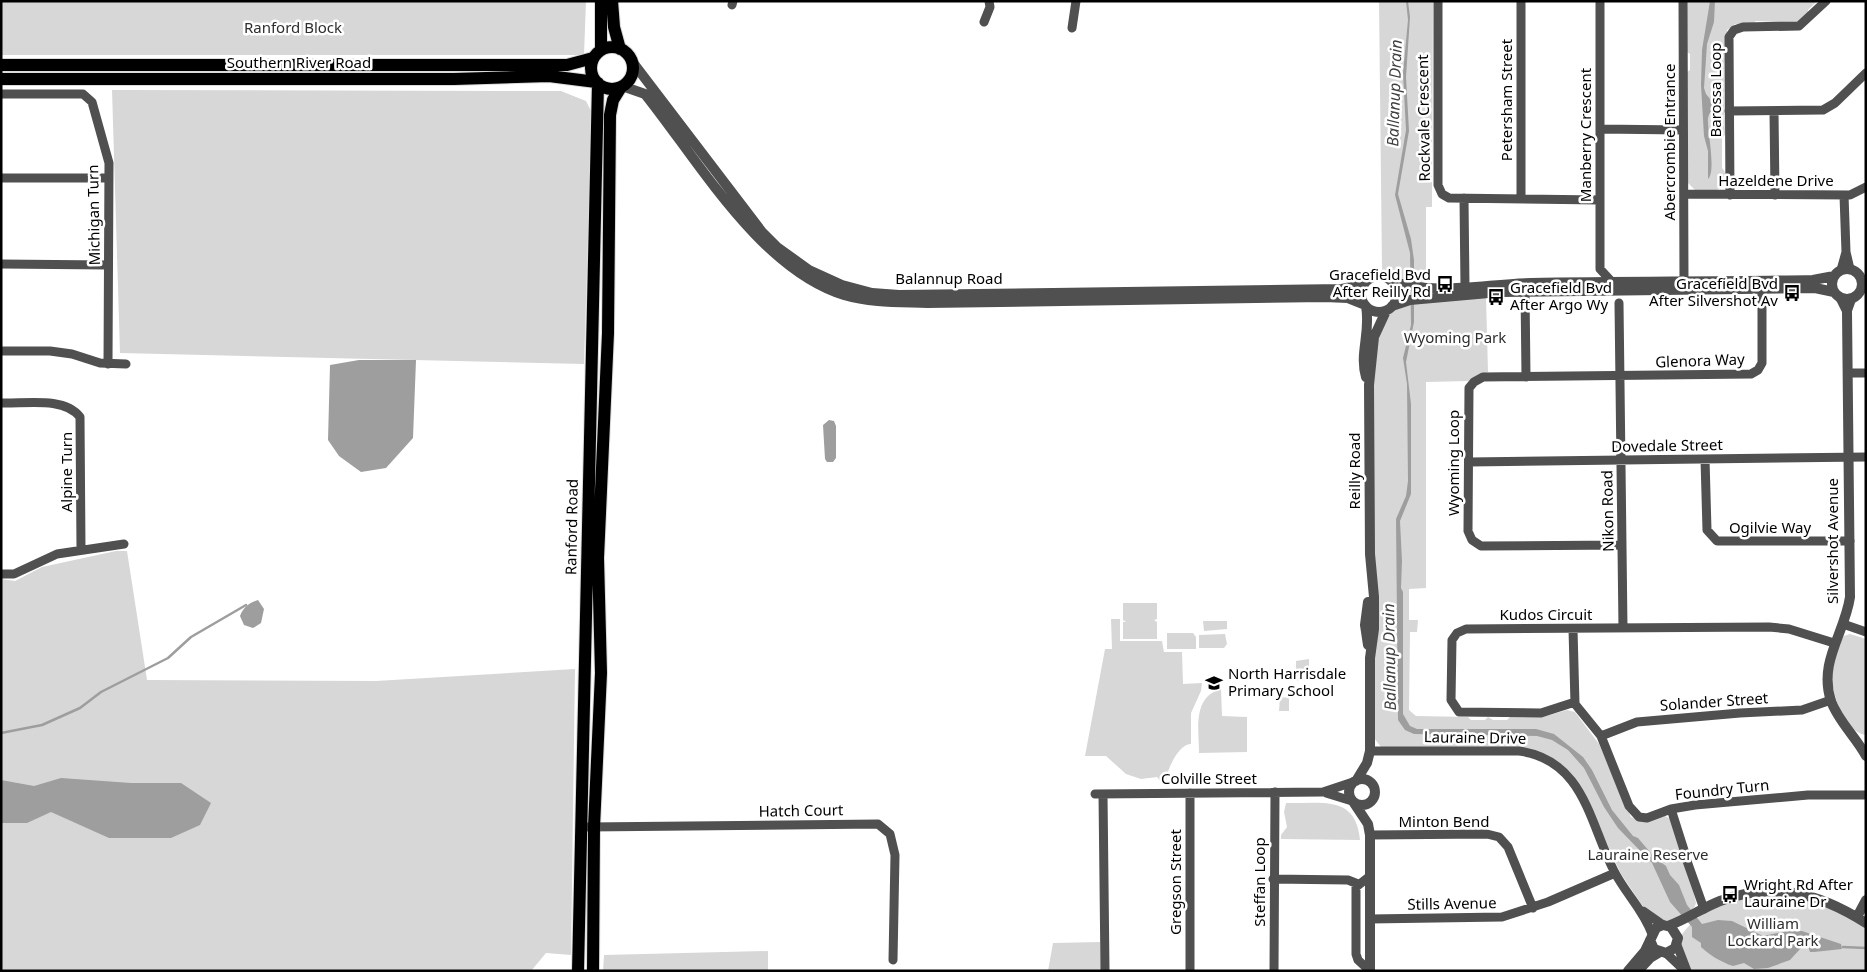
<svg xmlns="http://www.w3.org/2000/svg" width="1867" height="972" viewBox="0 0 1867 972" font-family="'Noto Sans',sans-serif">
  <rect width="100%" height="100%" fill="#fff"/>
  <!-- green -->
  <path fill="#d7d7d7" d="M 1,1 L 586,1 L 584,55 L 1,55 Z
    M 1379,1 L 1433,1 L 1432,207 L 1426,207 L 1426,282 L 1402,280 L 1382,270 Z
    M 1687,1 L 1817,1 L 1808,10 L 1808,14 L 1796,23 L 1756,21 L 1753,23 L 1735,24 L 1727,30 L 1725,135 L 1722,138 L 1722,168 C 1725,171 1726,175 1725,180 C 1723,194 1706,191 1696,191 L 1688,183 L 1687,72 L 1690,70 L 1690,54 L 1687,52 Z
    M 112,90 L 561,91 L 586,101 L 592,113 L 584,364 L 120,353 Z
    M 1486,297 L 1488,372 L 1468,381 L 1426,382 L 1426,588 L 1409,589 L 1409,620 L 1418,620 L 1417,632 L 1410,632 L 1409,710 L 1416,716 L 1468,717 L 1471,720 L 1485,720 L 1488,717 L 1493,720 L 1507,720 L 1510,717 L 1546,716 L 1567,710 L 1575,712 L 1599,744 L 1631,817 L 1642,822 L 1665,816 L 1671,819 L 1686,861 L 1696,903 C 1693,915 1674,919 1663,922 L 1642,905 L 1621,874 L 1578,783 L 1567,769 L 1551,758 L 1523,748 L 1381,747 L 1374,738 L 1374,377 C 1375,358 1376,326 1391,311 C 1403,300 1466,299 1486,297 Z
    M 116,551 L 127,551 L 147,680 L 376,681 L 575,669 L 571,955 L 546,953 L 531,971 L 1,971 L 1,579 L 15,581 L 42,567 Z
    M 1123,603 L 1157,603 L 1157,619 L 1154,620 L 1157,622 L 1157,639 L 1123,639 L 1123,622 L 1126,622 L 1123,620 Z
    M 1111,619 L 1120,619 L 1120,641 L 1162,641 L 1164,652 L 1182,652 L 1183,684 L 1202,683 L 1201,691 L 1191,713 L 1191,744 C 1179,743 1166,771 1166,782 L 1161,782 L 1157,777 L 1141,779 L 1126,774 L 1106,756 L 1085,756 L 1105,649 L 1112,649 Z
    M 1203,621 L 1227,621 L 1227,629 L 1204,631 Z
    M 1167,633 L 1193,633 L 1196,637 L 1196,649 L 1167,649 Z
    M 1225,634 L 1227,644 L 1224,648 L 1199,648 L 1199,635 Z
    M 1850,634 L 1866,639 L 1866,735 C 1842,732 1827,682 1832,661 C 1834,653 1840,644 1844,636 Z
    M 1309,659 L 1309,680 L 1296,681 L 1296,661 Z
    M 1221,689 L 1222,716 L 1247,717 L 1247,752 L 1199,753 C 1199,730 1192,697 1221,689 Z
    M 1280,697 L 1289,698 L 1289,711 L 1279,711 Z
    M 1286,803 C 1321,804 1356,794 1360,840 L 1281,839 L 1281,835 L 1287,827 L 1284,812 Z
    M 1773,895 C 1815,900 1830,907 1866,927 L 1866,971 L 1690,971 C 1687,962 1681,950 1680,941 C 1680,935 1686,929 1690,925 C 1712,903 1743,898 1773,895 Z
    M 1100,942 L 1101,971 L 1048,971 L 1053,943 Z
    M 768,951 L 768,971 L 603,971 L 604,955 Z"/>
  <!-- water -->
  <path fill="#9e9e9e" d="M 1406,1 L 1408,1 L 1410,17 L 1406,77 L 1409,131 L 1398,194 L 1411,239 L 1414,260 L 1414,322 L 1406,362 L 1411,404 L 1411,494 L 1400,521 L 1402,561 L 1401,588 L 1403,592 L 1403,714 L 1410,726 L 1417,729 L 1536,729 L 1554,734 L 1583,757 L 1592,770 L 1612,810 L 1633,836 L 1638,838 L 1655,858 L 1666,866 L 1670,875 L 1679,885 L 1687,905 L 1702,924 L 1718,920 L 1732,921 L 1763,936 L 1787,931 L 1802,931 L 1841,944 L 1842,949 L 1814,952 L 1810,952 L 1808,946 L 1801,948 L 1790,960 L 1768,968 L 1754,969 L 1744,963 L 1733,966 C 1721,962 1711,956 1701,947 L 1701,943 L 1692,937 L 1692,927 L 1670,902 L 1652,863 L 1618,828 L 1604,807 L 1584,768 L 1568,750 L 1552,740 L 1537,736 L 1414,734 L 1405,730 L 1398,720 L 1396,519 L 1406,496 L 1408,481 L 1407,384 L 1403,358 L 1411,325 L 1410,253 L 1395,195 L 1406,130 L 1403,73 L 1408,20 Z
    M 1710,1 L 1715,1 L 1714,22 L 1707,44 L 1704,88 L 1706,94 L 1715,105 C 1712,110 1707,115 1708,122 C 1708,134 1716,172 1708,179 L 1708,151 L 1704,136 L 1701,85 L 1702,50 Z
    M 359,360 L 416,360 L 413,438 L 386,468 L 361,472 L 339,456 L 328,440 L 330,365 Z
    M 829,420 L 834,421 L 836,426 L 836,458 L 833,462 L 827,462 L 825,459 L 823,425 Z
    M 258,600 L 264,609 L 261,623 L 253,628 L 244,625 L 240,616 C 244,606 249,603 258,600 Z
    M 61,778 L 131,783 L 181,783 L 211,803 L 200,825 L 171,838 L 109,838 L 51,812 L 27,823 L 1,823 L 1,780 L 34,786 Z"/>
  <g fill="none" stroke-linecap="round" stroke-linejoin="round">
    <!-- stream -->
    <path stroke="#9e9e9e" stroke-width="2.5" d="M 1,733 L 42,725 L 80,708 L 101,692 L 168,658 L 191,637 L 246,605
      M 1843,947 L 1866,948"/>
    <!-- primary casing -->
    <g stroke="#dbdbdb" stroke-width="14">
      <path id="primary" d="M 612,1 L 614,27 L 620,49
        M591 68a21 21 0 1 1 42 0a21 21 0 1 1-42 0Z
        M 601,50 L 601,1
        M 1,65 L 567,65 L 593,58
        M 1,79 L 454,79 L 549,76 L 596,82
        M 578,971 L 598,83
        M 593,971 L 594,827 L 601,673 L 598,558 L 608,333 L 610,115 L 613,100 L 621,87"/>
    </g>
    <!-- minor -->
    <path stroke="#505050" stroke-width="9" d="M 1438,1 L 1438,185 L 1442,194 L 1449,198 L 1600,200
      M 1521,1 L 1521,198
      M 1600,1 L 1600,269 L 1612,282
      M 1683,1 L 1684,282
      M 732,5 L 733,1
      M 984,22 L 990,7 L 989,1
      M 1072,28 L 1076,1
      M 1,94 L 83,94 L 92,102 L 109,163 L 108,364
      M 1729,111 L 1823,110 L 1835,103 L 1866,73
      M 1774,111 L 1775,195
      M 1600,129 L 1683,130
      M 1,178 L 109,178
      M 1684,194 L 1850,195 L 1866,187
      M 1730,195 L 1729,37 L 1734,30 L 1743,27 L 1799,26 L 1826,1
      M 1844,195 L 1846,252 L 1850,269
      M 1464,198 L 1465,287
      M 1,264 L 108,265
      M 1841,270 L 1846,252
      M 1525,291 L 1526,377
      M 1839,296 L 1847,312
      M 1619,303 L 1623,628
      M 1847,312 L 1852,298
      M 1,351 L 50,351 L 72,354 L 100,363 L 126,364
      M 1849,373 L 1866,373
      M 1,403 C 24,404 64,396 80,417 L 81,549
      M 1705,459 L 1707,530 L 1717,541 L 1850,541
      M 1469,462 L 1866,457
      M 1622,545 L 1481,546 L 1472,540 L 1468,531 L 1469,388 L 1474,382 L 1483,377 L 1751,374 L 1758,370 L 1762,363 L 1762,289
      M 1,574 L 14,574 L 57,554 L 124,544
      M 1843,624 L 1866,632
      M 1573,629 L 1575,704 L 1601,736 L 1629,806 L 1639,817 L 1647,818 L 1671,809 L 1695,805 L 1808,795 L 1866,795
      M 1575,702 L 1541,713 L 1459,712 L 1451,700 L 1452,640 L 1457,633 L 1466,629 L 1769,627 L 1789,629 L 1834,643
      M 1601,736 L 1637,722 L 1740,713 L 1802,710 L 1831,700
      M 1370,751 L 1519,751 C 1584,760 1589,822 1614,871 C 1625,893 1643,909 1652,934
      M 1190,793 L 1190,971
      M 1326,793 L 1352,801
      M 1095,794 L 1323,792 L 1353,782
      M 1103,794 L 1105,971
      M 1671,809 L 1684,850
      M 588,827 L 878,824 L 890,834 L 895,855 L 893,960
      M 1370,835 L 1487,834 L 1499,837 L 1508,847 L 1533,908
      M 1687,861 L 1704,909
      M 1273,879 L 1348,880 L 1358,884
      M 1643,911 L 1663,925
      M 1370,919 L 1502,917 L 1548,902 L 1615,873
      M 1677,945 L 1687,971
      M 1666,953 L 1685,971
      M 1274,971 L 1275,792
      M 1370,971 L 1358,960 L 1356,954 L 1356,887 L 1370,876"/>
    <!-- tertiary -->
    <path stroke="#505050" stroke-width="10" d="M 631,60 L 762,232 L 777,247 L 809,270 L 842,285 L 872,293 L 899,295 L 1342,289 L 1356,286 L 1368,280
      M 622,86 L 645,94 C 698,160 760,269 844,295 C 871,303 899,302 927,303 L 1325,297 L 1348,298 L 1363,304
      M1832 284a15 15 0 1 1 30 0a15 15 0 1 1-30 0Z
      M1361 294a18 18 0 1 1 36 0a18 18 0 1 1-36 0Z
      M 1391,281 C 1436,296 1484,284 1531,283 C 1625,281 1719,282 1813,280 L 1834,276
      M 1366,306 C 1371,333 1359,353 1366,377
      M 1392,306 L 1410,300 L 1500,292 L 1815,288 L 1834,292
      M 1847,312 L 1850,597 C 1845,633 1818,662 1831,701 C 1838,721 1856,737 1866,756
      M 1368,602 L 1365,625 L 1368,645
      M1349 792a13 13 0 1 1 26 0a13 13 0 1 1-26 0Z
      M 1356,781 L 1367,763 L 1370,751 L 1370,658 L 1374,629 L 1374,597 L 1370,554 L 1369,385 L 1374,337 L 1386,311
      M 1354,803 L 1368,824 L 1370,835 L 1370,971
      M 1857,917 L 1866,900
      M 1668,926 C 1687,919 1702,908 1720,901 C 1774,881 1819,893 1866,923
      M 1628,971 L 1645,951 L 1656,928 L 1663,925 L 1671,927 L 1678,938 L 1675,948 L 1666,953 L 1654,949 L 1650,940
      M 1638,971 L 1650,958 L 1660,952"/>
    <!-- primary -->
    <use href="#primary" stroke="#000" stroke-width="12"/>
  </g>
  <!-- icons -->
  <defs>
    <g id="bus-bare" transform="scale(1.35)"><path d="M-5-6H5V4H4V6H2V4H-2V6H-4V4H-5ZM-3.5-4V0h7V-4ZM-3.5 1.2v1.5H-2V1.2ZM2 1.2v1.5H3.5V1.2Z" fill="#000" stroke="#fff" stroke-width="2.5" paint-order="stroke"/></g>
    <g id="school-bare" transform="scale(1.35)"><path d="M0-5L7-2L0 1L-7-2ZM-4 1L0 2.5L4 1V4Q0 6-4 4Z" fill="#000" stroke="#fff" stroke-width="2.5" paint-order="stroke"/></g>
  </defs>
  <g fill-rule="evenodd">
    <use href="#bus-bare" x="1445" y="284"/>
    <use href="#bus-bare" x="1792" y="293"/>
    <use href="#bus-bare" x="1496" y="297"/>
    <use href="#school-bare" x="1214" y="683"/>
    <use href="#bus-bare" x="1730" y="894"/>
  </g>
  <g text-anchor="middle" stroke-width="5" stroke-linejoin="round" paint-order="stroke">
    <!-- park labels -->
    <g font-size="15" fill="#2e2e2e" stroke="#fff">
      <text x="293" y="33">Ranford Block</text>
      <text x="1455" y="343">Wyoming Park</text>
      <text x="1648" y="860">Lauraine Reserve</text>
      <text x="1773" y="929">William<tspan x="1773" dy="17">Lockard Park</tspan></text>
    </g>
    <!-- street labels -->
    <g font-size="15" fill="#000" stroke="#fff">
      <text x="299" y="68">Southern River Road</text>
      <text transform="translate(1716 90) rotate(-90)" y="5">Barossa Loop</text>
      <text transform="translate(1507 100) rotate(-90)" y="5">Petersham Street</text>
      <text transform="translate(1424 118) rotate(-91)" y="5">Rockvale Crescent</text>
      <text transform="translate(1586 135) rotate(-90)" y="5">Manberry Crescent</text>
      <text transform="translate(1670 142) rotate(-90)" y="5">Abercrombie Entrance</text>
      <text x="1776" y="186">Hazeldene Drive</text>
      <text transform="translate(94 215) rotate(-91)" y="5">Michigan Turn</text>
      <text x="949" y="284">Balannup Road</text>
      <text transform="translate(1700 361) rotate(-2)" y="5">Glenora Way</text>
      <text transform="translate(1667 446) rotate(-1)" y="5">Dovedale Street</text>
      <text transform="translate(1454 463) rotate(-90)" y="5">Wyoming Loop</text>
      <text transform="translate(1355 471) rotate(-90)" y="5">Reilly Road</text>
      <text transform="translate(67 472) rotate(-90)" y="5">Alpine Turn</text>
      <text transform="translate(1608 511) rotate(-91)" y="5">Nikon Road</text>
      <text transform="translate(572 527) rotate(-89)" y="5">Ranford Road</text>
      <text x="1770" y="533">Ogilvie Way</text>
      <text transform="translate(1833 541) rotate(-90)" y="5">Silvershot Avenue</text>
      <text x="1546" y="620">Kudos Circuit</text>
      <text transform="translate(1714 702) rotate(-4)" y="5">Solander Street</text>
      <text transform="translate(1475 738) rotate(1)" y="5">Lauraine Drive</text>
      <text x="1209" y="784">Colville Street</text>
      <text transform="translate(1722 790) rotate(-6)" y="5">Foundry Turn</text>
      <text transform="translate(801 811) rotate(-1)" y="5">Hatch Court</text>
      <text x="1444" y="827">Minton Bend</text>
      <text transform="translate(1176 882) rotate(-90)" y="5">Gregson Street</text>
      <text transform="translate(1260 882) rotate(-90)" y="5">Steffan Loop</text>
      <text transform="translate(1452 904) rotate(-1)" y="5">Stills Avenue</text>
    </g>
    <!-- poi labels -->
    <g font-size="15" fill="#000" stroke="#fff" text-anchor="start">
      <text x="1431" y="280" text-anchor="end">Gracefield Bvd<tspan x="1431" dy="17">After Reilly Rd</tspan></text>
      <text x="1778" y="289" text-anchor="end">Gracefield Bvd<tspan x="1778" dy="17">After Silvershot Av</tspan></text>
      <text x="1510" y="293">Gracefield Bvd<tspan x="1510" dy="17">After Argo Wy</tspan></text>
      <text x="1228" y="679">North Harrisdale<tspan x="1228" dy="17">Primary School</tspan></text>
      <text x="1744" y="890">Wright Rd After<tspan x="1744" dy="17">Lauraine Dr</tspan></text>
    </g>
    <!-- water labels -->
    <g font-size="16" font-style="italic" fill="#3f3f3f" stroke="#fff">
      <text transform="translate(1394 93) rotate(-88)" y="6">Ballanup Drain</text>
      <text transform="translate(1389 657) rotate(-91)" y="6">Ballanup Drain</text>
    </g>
  </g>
  <!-- border -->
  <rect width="1867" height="972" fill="none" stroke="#000000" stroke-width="5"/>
</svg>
